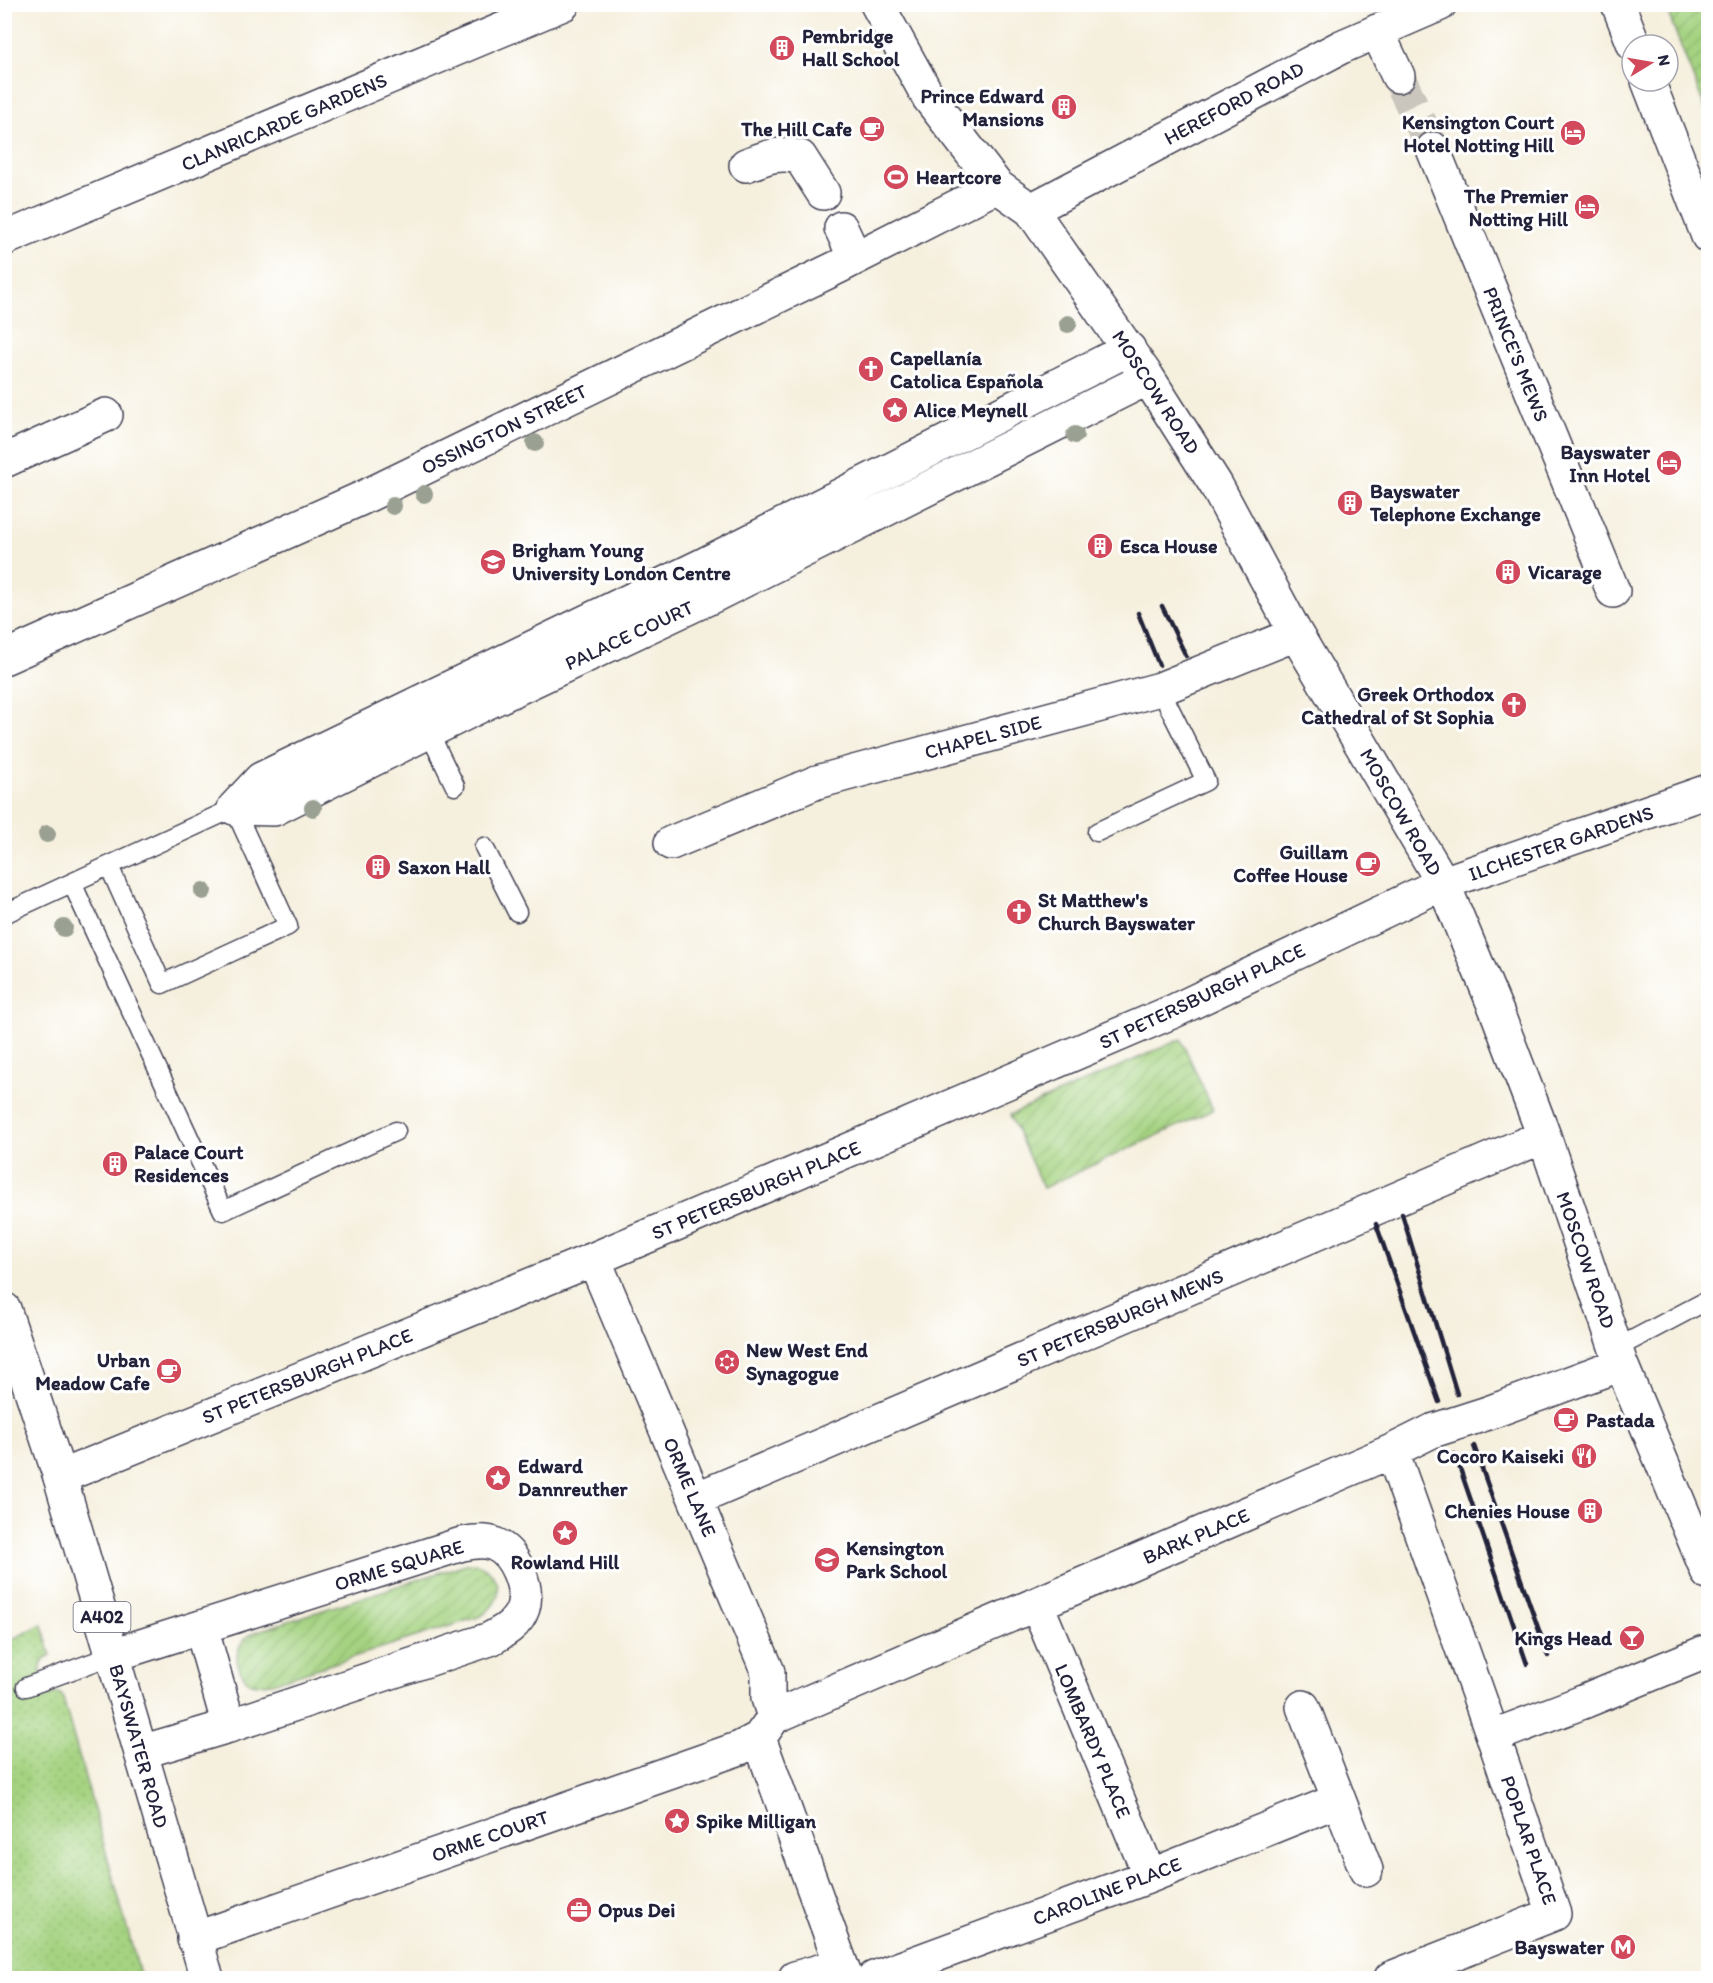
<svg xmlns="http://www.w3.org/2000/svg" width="1713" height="1983" viewBox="0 0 1713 1983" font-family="Itim,sans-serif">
  <defs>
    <pattern id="park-dots" width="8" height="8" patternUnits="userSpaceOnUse" patternTransform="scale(1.5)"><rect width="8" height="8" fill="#a5d381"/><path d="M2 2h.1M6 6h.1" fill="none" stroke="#8eb570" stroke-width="1.8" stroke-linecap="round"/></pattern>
    <pattern id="garden-furrows" width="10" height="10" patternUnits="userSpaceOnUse" patternTransform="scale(1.5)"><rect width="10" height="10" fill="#a5d381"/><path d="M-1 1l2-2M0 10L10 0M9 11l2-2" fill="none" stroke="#8eb570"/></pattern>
  </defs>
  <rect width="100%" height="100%" fill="#fff"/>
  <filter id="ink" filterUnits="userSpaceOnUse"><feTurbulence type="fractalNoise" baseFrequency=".0167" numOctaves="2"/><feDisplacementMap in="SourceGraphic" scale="12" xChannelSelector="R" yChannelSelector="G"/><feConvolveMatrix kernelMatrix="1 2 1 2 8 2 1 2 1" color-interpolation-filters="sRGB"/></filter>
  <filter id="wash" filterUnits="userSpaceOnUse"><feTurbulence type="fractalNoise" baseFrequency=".008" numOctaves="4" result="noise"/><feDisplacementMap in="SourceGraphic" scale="24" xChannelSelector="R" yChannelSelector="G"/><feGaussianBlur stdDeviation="1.35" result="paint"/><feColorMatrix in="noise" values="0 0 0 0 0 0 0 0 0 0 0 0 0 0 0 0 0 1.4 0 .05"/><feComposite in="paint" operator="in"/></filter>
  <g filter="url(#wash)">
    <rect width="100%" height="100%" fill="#f5efdd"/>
    <!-- park -->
    <path fill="url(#park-dots)" stroke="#647a5e" stroke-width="1.5" d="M 42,1624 L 51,1655 C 33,1663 43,1681 48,1696 L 58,1693 L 62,1695 L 141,1978 L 5,1978 L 5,1643 Z"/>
    <!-- garden -->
    <path fill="url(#garden-furrows)" stroke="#647a5e" stroke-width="1.5" d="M 1665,5 L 1708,5 L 1708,116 Z
      M 1181,1039 L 1213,1110 L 1043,1188 L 1010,1115 Z
      M 474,1563 C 503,1572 507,1599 481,1616 L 272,1683 L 260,1684 L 250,1683 C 231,1666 233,1644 255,1632 L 466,1564 Z"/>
  </g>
  <g filter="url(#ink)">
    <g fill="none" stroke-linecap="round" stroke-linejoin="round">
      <!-- street-tunnel -->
      <path stroke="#cbc6bd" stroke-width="33" stroke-dasharray="33 16" stroke-linecap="butt" d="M 1398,76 L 1433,149"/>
      <!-- lane casing -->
      <g stroke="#424153" stroke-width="21">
        <path id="lane" d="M 425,724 L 455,786
          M 1097,832 L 1206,781 L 1160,689
          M 484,847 L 517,912
          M 72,883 L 223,1211 L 396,1131
          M 4,914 L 234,808 L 288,926 L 162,984 L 109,866
          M 1615,1349 L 1708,1300
          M 26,1687 L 113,1655"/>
      </g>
      <!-- street casing -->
      <g stroke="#424153" stroke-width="36">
        <path id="street" d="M 877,4 L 929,98 L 997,186 L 1031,210 L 1148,378 L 1216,485 L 1296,634 L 1443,883 L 1497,1012 L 1544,1136 L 1621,1364 L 1708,1573
          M 1618,4 L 1634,45
          M 1377,31 L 1398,76
          M 1648,81 L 1708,236
          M 1433,149 L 1613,591
          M 746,165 C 767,157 778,152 800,157 L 823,193
          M 1031,210 L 1341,47 L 1440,4
          M 841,228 L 855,258
          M 4,239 L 563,4
          M 4,461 L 106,415
          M 4,658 L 360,499 L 838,267 L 997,186
          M 234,808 L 274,809 L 490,701 L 717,594 L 1148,378
          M 234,808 L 261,779 L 703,565 L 1129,349
          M 671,843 L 817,782 L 1160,689 L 1296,634
          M 594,1259 L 768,1672 L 768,1698 L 774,1717
          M 1488,1413 L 1621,1364
          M 60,1477 L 594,1259 L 1174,1011 L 1443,883 L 1708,791
          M 696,1499 L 1544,1136
          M 1037,1605 L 1150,1876
          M 201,1627 L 229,1726
          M 113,1655 L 462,1544 C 472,1542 485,1540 494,1544 C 515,1552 529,1587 523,1608 C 518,1624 503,1632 490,1639 L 229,1726 L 141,1752
          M 1583,1702 L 1708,1651
          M 1303,1707 L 1366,1870
          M 774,1717 L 1392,1451 L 1432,1431
          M 759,1738 L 846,1978
          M 194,1939 L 740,1748 L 759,1738 L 774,1717
          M 795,1978 L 841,1965
          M 874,1978 L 1150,1876 L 1339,1800
          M 1391,1978 L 1554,1914 L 1493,1736 L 1392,1451"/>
      </g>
      <!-- primary casing -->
      <g stroke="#424153" stroke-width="36">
        <path id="primary" d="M 4,1309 L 60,1477 L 207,1978"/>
      </g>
      <!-- lane -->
      <use href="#lane" stroke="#fff" stroke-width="18"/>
      <!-- street -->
      <use href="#street" stroke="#fff" stroke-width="33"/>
      <!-- primary -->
      <use href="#primary" stroke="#fff" stroke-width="33"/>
      <!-- rail -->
      <path stroke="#22223b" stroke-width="4.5" d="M 1162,606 L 1186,656
        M 1138,613 L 1159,665
        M 1402,1214 L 1457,1394
        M 1376,1224 L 1439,1402
        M 1474,1446 L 1548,1656
        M 1455,1454 L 1527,1664"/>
      <!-- street-bridge casing -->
      <g stroke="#424153" stroke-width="36" stroke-linecap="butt">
        <path id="street-bridge" d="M 1432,1431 L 1488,1413
          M 1507,1731 L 1583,1702"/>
      </g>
      <!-- street-bridge -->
      <use href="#street-bridge" stroke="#fff" stroke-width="33"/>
    </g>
    <!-- trees -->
    <g fill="#9aa092">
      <circle cx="1068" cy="324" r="9"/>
      <circle cx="1075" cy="435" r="9"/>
      <circle cx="535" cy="443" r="9"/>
      <circle cx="424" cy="494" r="9"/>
      <circle cx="393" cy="506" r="9"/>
      <circle cx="313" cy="808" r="9"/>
      <circle cx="47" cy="834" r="9"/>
      <circle cx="203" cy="891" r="9"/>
      <circle cx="64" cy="928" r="9"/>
    </g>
  </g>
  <!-- icons -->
  <defs>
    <g id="building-disc" transform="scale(1.35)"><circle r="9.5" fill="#d1495b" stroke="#fff"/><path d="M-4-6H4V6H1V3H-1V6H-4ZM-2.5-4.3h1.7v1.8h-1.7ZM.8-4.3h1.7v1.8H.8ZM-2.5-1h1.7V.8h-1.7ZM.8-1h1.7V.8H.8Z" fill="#fff"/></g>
    <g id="cafe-disc" transform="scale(1.35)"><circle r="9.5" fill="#d1495b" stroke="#fff"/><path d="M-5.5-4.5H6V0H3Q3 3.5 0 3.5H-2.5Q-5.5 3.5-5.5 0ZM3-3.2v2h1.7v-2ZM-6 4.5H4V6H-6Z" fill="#fff"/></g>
    <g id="hotel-disc" transform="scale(1.35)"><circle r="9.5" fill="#d1495b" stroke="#fff"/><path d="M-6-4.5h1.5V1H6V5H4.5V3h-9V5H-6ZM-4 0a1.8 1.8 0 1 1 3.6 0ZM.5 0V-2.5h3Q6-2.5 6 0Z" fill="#fff"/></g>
    <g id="stadium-disc" transform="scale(1.35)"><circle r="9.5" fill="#d1495b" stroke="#fff"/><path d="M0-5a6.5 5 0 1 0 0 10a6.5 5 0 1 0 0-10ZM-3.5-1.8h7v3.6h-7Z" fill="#fff"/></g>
    <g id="church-disc" transform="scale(1.35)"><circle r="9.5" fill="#d1495b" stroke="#fff"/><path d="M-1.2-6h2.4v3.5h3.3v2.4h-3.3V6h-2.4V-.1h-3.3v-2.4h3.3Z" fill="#fff"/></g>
    <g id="sight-disc" transform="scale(1.35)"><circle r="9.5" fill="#d1495b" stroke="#fff"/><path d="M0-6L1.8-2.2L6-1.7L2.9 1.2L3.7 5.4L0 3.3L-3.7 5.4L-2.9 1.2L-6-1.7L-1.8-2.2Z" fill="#fff"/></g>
    <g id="university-disc" transform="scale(1.35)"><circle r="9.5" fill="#d1495b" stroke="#fff"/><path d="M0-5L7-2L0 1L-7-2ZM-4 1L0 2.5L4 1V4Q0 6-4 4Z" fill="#fff"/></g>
    <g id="synagogue-disc" transform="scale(1.35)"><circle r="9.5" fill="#d1495b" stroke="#fff"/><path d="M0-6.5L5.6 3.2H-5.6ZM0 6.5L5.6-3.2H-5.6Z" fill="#fff"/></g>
    <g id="restaurant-disc" transform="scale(1.35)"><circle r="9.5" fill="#d1495b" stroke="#fff"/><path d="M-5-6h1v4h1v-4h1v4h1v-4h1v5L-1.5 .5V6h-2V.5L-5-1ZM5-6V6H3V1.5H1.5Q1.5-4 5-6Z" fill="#fff"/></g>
    <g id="school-disc" transform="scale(1.35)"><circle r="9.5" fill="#d1495b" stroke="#fff"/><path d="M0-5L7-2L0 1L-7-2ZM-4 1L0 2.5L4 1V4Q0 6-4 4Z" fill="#fff"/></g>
    <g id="bar-disc" transform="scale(1.35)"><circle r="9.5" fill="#d1495b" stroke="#fff"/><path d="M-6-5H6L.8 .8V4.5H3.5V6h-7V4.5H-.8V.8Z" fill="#fff"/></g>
    <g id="office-disc" transform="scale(1.35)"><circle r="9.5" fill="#d1495b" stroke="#fff"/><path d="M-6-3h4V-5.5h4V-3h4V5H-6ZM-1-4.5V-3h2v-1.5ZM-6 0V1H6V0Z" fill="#fff"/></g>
    <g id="metro-disc" transform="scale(1.35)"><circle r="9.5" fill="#d1495b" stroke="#fff"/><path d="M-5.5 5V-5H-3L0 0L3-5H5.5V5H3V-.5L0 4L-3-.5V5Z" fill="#fff"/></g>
  </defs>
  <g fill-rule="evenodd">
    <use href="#building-disc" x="782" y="48"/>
    <use href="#building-disc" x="1064" y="107"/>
    <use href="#cafe-disc" x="872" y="129"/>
    <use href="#hotel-disc" x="1573" y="133"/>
    <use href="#stadium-disc" x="896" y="177"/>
    <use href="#hotel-disc" x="1587" y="207"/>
    <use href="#church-disc" x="871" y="369"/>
    <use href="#sight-disc" x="895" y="410"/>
    <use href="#hotel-disc" x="1669" y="463"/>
    <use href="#building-disc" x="1350" y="503"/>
    <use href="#building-disc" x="1100" y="546"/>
    <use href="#university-disc" x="493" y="562"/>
    <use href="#building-disc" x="1508" y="572"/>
    <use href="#church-disc" x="1514" y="705"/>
    <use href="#cafe-disc" x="1368" y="864"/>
    <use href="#building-disc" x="378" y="867"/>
    <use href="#church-disc" x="1019" y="912"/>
    <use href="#building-disc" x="115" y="1164"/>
    <use href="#synagogue-disc" x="727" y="1362"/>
    <use href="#cafe-disc" x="169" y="1371"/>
    <use href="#cafe-disc" x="1566" y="1420"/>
    <use href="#restaurant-disc" x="1584" y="1456"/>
    <use href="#sight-disc" x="498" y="1478"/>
    <use href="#building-disc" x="1590" y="1511"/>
    <use href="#sight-disc" x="565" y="1533"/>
    <use href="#school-disc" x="827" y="1560"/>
    <use href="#bar-disc" x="1632" y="1638"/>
    <use href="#sight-disc" x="677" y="1821"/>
    <use href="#office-disc" x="579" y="1910"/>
    <use href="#metro-disc" x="1623" y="1947"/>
  </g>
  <g text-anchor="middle" stroke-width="6" stroke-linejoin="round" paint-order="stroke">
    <!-- shield labels -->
    <rect fill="#fff" stroke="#646476" stroke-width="1.5" x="73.5" y="1602" width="57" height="30" rx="4.5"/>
    <g font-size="18" font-weight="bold" fill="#22223b">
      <text x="102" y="1623">A402</text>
    </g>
    <!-- poi labels -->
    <g font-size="20" font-weight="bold" fill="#22223b" stroke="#fff" text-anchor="start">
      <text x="802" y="43">Pembridge<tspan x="802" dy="23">Hall School</tspan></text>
      <text x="1044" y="103" text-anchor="end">Prince Edward<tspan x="1044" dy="23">Mansions</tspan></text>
      <text x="1554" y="129" text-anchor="end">Kensington Court<tspan x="1554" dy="23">Hotel Notting Hill</tspan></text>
      <text x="852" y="136" text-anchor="end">The Hill Cafe</text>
      <text x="916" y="184">Heartcore</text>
      <text x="1568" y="203" text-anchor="end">The Premier<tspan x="1568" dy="23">Notting Hill</tspan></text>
      <text x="890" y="365">Capellanía<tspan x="890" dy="23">Catolica Española</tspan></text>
      <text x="914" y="417">Alice Meynell</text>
      <text x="1650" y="459" text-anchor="end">Bayswater<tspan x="1650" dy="23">Inn Hotel</tspan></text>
      <text x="1370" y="498">Bayswater<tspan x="1370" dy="23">Telephone Exchange</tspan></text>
      <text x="1120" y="553">Esca House</text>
      <text x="512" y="557">Brigham Young<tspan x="512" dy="23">University London Centre</tspan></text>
      <text x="1528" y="579">Vicarage</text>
      <text x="1494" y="701" text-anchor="end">Greek Orthodox<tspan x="1494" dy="23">Cathedral of St Sophia</tspan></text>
      <text x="1348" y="859" text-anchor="end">Guillam<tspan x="1348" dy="23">Coffee House</tspan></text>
      <text x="398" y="874">Saxon Hall</text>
      <text x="1038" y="907">St Matthew's<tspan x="1038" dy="23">Church Bayswater</tspan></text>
      <text x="134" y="1159">Palace Court<tspan x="134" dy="23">Residences</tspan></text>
      <text x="746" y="1357">New West End<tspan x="746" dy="23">Synagogue</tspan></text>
      <text x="150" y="1367" text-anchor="end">Urban<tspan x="150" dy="23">Meadow Cafe</tspan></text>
      <text x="1586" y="1427">Pastada</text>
      <text x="1564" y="1463" text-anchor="end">Cocoro Kaiseki</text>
      <text x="518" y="1473">Edward<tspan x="518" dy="23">Dannreuther</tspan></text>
      <text x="1570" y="1518" text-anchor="end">Chenies House</text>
      <text x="846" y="1555">Kensington<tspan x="846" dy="23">Park School</tspan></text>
      <text x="565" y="1569" text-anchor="middle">Rowland Hill</text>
      <text x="1612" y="1645" text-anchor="end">Kings Head</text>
      <text x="696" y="1828">Spike Milligan</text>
      <text x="598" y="1917">Opus Dei</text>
      <text x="1604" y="1954" text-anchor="end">Bayswater</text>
    </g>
    <!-- street labels -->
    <g font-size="20" fill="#22223b" stroke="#fff">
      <text transform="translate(1234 103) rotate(-28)" y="7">HEREFORD ROAD</text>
      <text transform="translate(284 122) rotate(-23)" y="7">CLANRICARDE GARDENS</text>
      <text transform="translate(1516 354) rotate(68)" y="7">PRINCE'S MEWS</text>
      <text transform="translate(1156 392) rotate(57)" y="7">MOSCOW ROAD</text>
      <text transform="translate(504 429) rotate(-26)" y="7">OSSINGTON STREET</text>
      <text transform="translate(629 635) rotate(-25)" y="7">PALACE COURT</text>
      <text transform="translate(983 737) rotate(-15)" y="7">CHAPEL SIDE</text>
      <text transform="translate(1401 812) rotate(60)" y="7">MOSCOW ROAD</text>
      <text transform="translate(1561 843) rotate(-19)" y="7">ILCHESTER GARDENS</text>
      <text transform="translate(1202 996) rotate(-25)" y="7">ST PETERSBURGH PLACE</text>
      <text transform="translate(756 1190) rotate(-23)" y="7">ST PETERSBURGH PLACE</text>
      <text transform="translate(1586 1260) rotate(71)" y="7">MOSCOW ROAD</text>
      <text transform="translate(1120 1318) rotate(-23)" y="7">ST PETERSBURGH MEWS</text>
      <text transform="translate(307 1376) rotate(-22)" y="7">ST PETERSBURGH PLACE</text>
      <text transform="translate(690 1487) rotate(67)" y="7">ORME LANE</text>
      <text transform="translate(1196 1536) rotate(-23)" y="7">BARK PLACE</text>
      <text transform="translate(399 1565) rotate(-17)" y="7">ORME SQUARE</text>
      <text transform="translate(1093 1741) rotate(67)" y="7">LOMBARDY PLACE</text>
      <text transform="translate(139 1746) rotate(74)" y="7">BAYSWATER ROAD</text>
      <text transform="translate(490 1836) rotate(-19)" y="7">ORME COURT</text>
      <text transform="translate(1529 1840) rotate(71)" y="7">POPLAR PLACE</text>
      <text transform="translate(1107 1891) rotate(-21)" y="7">CAROLINE PLACE</text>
    </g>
  </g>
  <!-- margin -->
  <rect width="1713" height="1983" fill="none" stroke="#fff" stroke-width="24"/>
  <!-- north arrow -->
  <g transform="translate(1650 63) rotate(79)"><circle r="28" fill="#ffffff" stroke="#a7a7b1" stroke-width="1.5"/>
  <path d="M0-4.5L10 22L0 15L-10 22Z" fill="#d1495b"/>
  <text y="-9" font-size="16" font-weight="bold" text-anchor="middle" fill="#22223b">N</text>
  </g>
</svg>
